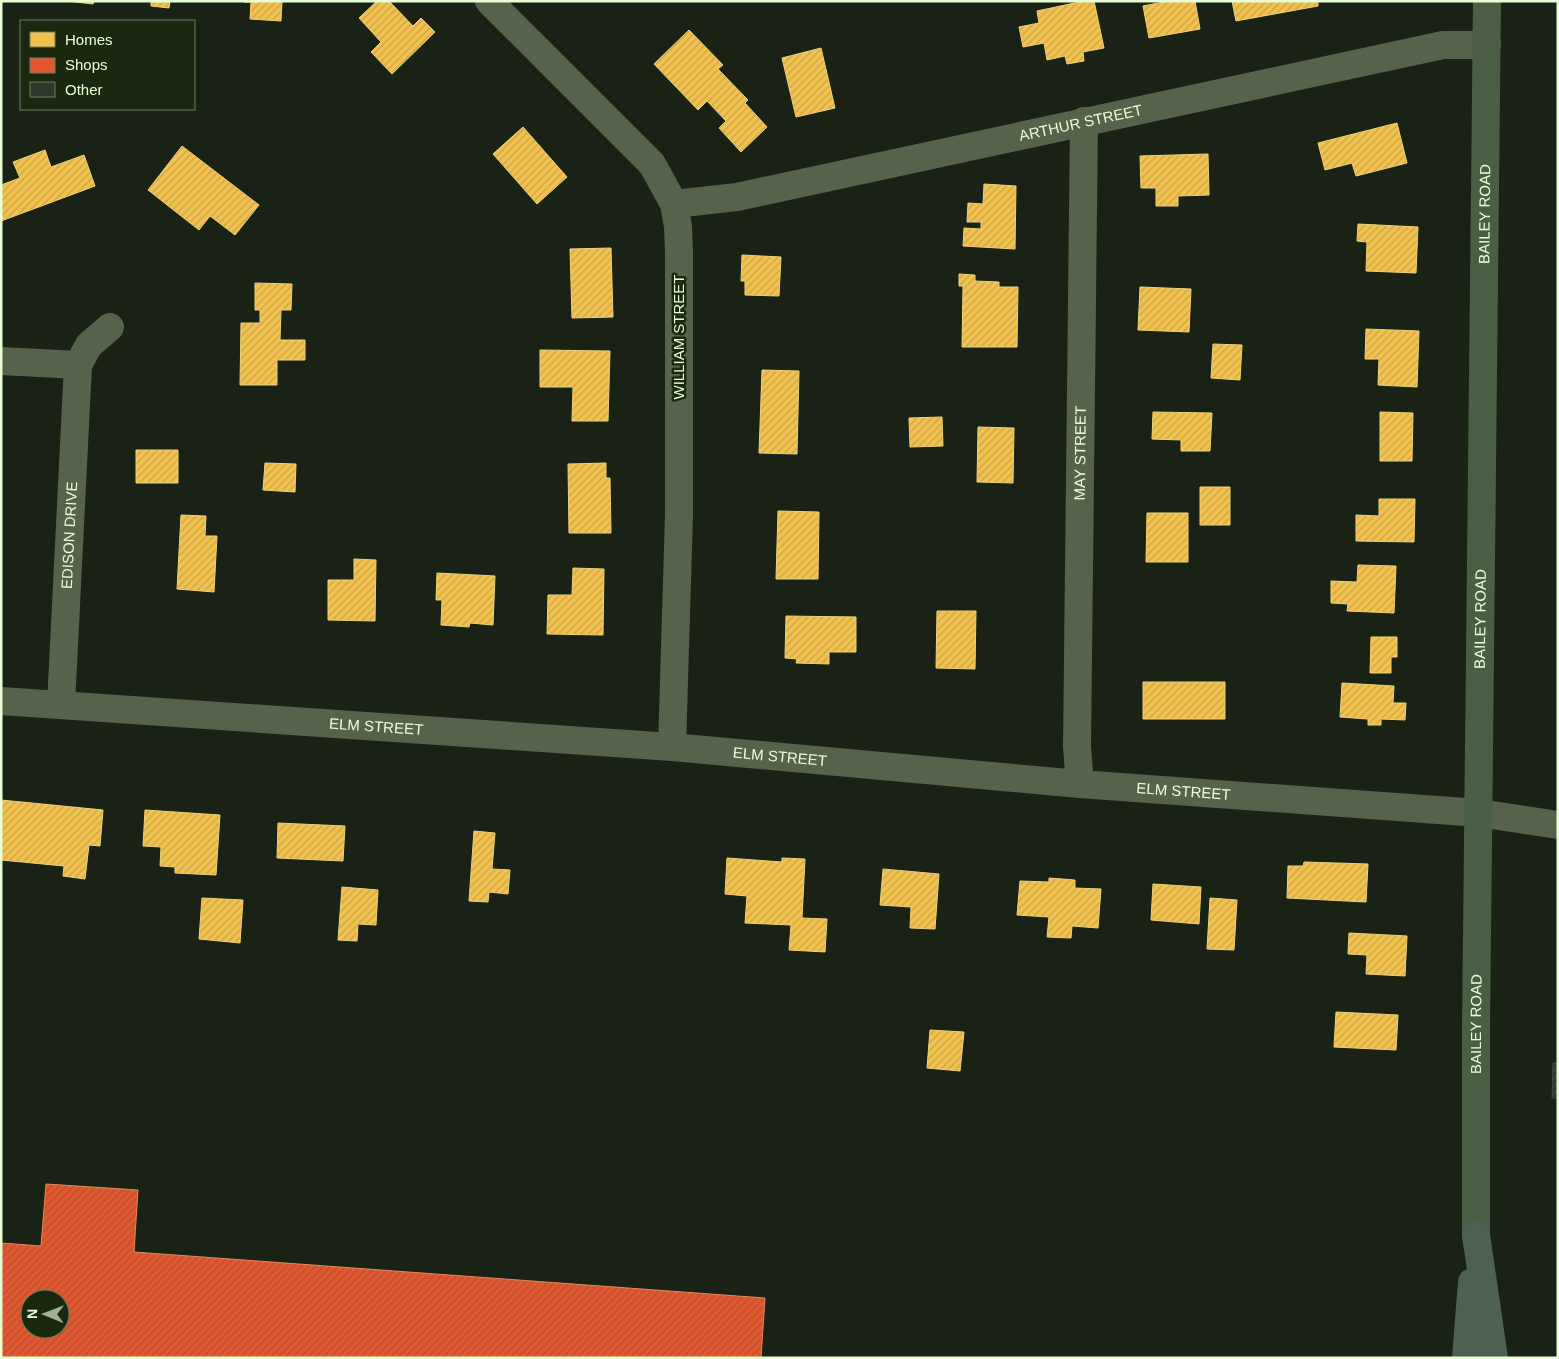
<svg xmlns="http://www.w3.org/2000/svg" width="1559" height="1359" viewBox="0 0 1559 1359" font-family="Helvetica,sans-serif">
  <defs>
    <pattern id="homes-hatch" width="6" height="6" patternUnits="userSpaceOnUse" patternTransform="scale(1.25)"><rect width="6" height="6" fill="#f2c14e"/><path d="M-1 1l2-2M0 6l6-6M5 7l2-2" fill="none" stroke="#c7a44a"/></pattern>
    <pattern id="shops-hatch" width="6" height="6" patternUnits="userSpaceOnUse" patternTransform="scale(1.25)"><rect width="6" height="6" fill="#e4572e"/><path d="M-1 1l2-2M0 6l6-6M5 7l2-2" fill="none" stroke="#ad5334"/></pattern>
    <pattern id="building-hatch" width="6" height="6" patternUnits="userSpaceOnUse" patternTransform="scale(1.25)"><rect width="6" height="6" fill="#303929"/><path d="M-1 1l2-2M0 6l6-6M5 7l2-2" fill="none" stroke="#444d3d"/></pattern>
  </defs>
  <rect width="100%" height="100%" fill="#1a2215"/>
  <!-- homes -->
  <path fill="url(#homes-hatch)" stroke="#efd476" d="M 67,1 L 94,1 L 93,4 Z
    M 151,1 L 170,1 L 169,8 L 151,6 Z
    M 282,1 L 281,21 L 250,19 L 251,2 L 244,2 Z
    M 377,1 L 389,1 L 413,26 L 421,18 L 435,32 L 392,74 L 371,52 L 381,42 L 359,18 Z
    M 1084,1 L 1094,1 L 1104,48 L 1083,52 L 1084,61 L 1067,64 L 1065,56 L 1047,60 L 1044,43 L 1023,47 L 1019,27 L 1039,23 L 1037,11 Z
    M 1169,1 L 1195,1 L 1200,29 L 1149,38 L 1143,6 Z
    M 1232,1 L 1318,1 L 1318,6 L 1236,21 Z
    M 689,30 L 723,65 L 718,69 L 748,100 L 745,103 L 767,127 L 741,152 L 719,128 L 726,121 L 707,101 L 698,110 L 654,64 Z
    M 821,48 L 835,108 L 796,117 L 782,58 Z
    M 1397,123 L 1407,163 L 1356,176 L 1352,163 L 1325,170 L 1318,143 Z
    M 523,127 L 567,177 L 537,204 L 493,154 Z
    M 182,146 L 259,205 L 235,235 L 210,216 L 199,230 L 148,190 Z
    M 45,150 L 51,167 L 84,155 L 95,186 L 1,221 L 1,185 L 20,178 L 13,162 Z
    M 1208,154 L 1209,195 L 1178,196 L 1178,206 L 1156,206 L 1156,188 L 1141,188 L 1140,156 Z
    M 984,184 L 1016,186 L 1015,249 L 963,246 L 964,228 L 981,229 L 981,222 L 967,222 L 968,203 L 983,204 Z
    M 1358,224 L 1418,227 L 1416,273 L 1366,271 L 1367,242 L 1357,241 Z
    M 611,248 L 613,317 L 572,318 L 570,249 Z
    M 742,255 L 781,257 L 779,296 L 745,295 L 745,281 L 741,281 Z
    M 959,274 L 975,275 L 975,281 L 999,282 L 999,287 L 1018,287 L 1017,347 L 962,347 L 963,286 L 959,286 Z
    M 255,283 L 292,284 L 291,310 L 281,310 L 280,340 L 305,340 L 305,360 L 277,360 L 277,385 L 240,385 L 241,323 L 260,323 L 260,310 L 255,310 Z
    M 1140,287 L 1191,289 L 1189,332 L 1138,330 Z
    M 1366,329 L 1419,331 L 1417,387 L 1378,385 L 1379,359 L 1365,359 Z
    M 1213,344 L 1242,345 L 1240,380 L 1211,378 Z
    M 540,350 L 610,351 L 608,421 L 572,421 L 573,387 L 540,387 Z
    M 762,370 L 799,371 L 797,454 L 759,453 Z
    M 1153,412 L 1212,413 L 1210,451 L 1181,451 L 1181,440 L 1152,439 Z
    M 1380,412 L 1413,413 L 1412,461 L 1380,461 Z
    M 942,417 L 943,446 L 910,447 L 909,418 Z
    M 978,427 L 1014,428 L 1013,483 L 977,482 Z
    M 136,450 L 178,450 L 178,483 L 136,483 Z
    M 265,463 L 296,464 L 295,492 L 263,490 Z
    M 606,463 L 606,478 L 610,478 L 611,533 L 569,533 L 568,464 Z
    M 1200,487 L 1230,487 L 1230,525 L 1200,525 Z
    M 1379,499 L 1415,499 L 1414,542 L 1356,541 L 1356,515 L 1379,516 Z
    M 778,511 L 819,512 L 818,579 L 776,579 Z
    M 1147,513 L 1188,513 L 1188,562 L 1146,562 Z
    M 181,515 L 206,516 L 205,536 L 217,536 L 214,592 L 177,589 Z
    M 354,559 L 376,560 L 375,621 L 328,620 L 328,580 L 354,580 Z
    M 1358,565 L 1396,566 L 1394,613 L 1347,611 L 1348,604 L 1331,603 L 1331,581 L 1357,582 Z
    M 573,568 L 604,569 L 603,635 L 547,634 L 548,595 L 572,595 Z
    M 437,573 L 495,576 L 493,625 L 470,623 L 469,627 L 441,625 L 442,600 L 436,600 Z
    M 937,611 L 976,611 L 975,669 L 936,668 Z
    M 786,616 L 856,617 L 856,652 L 829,652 L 829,664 L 796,663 L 797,659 L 785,658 Z
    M 1371,637 L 1397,637 L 1397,657 L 1391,657 L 1391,673 L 1370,673 Z
    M 1143,682 L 1225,682 L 1225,719 L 1143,719 Z
    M 1342,683 L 1394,686 L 1393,703 L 1406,703 L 1405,720 L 1381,719 L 1381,725 L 1368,725 L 1368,719 L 1340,717 Z
    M 1,800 L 103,810 L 100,846 L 89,845 L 85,879 L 63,876 L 64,866 L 1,860 Z
    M 145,810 L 220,815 L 216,875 L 175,873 L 175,867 L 160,866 L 161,847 L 143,846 Z
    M 278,823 L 345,826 L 343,861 L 277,858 Z
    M 474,831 L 495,833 L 492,869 L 510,870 L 508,894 L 489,892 L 488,902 L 469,901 Z
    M 727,858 L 782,862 L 782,858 L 805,859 L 802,918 L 827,919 L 825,952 L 789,950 L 791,925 L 745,923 L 747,896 L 725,894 Z
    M 1304,862 L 1368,864 L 1366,902 L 1287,898 L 1288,866 L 1303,866 Z
    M 883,869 L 939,874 L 935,929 L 910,928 L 911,907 L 880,905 Z
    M 1049,878 L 1075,880 L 1075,888 L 1101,889 L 1098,928 L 1072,926 L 1071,938 L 1047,937 L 1049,917 L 1017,915 L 1020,881 L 1049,882 Z
    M 1153,884 L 1201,887 L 1199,924 L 1151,920 Z
    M 342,887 L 378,890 L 376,925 L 358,924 L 357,941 L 338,940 Z
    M 202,898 L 243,900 L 240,943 L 199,939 Z
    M 1210,898 L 1237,900 L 1234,950 L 1207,949 Z
    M 1349,933 L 1407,936 L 1405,976 L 1366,974 L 1367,955 L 1348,954 Z
    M 1336,1012 L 1398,1015 L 1396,1050 L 1334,1047 Z
    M 930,1030 L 964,1032 L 960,1071 L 927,1068 Z"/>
  <!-- shops -->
  <path fill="url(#shops-hatch)" stroke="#e58960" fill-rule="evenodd" d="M 46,1184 L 138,1190 L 134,1252 L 765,1298 L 761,1358 L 1,1358 L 1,1243 L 41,1246 ZM 30,1299 L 60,1299 L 60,1329 L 30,1329 Z"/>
  <!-- building -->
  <path fill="url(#building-hatch)" stroke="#404c37" d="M 1553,1063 L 1558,1063 L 1558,1098 L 1552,1098 Z"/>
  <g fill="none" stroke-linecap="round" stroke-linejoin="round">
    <!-- minor -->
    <g stroke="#56634a" stroke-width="28">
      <path d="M 489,1 L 652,164 L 674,204 L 678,226 L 679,253 L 679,515 L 672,747"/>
      <path id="s1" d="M 674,204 L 737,197 L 1443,45 L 1487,45"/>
      <path d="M 1,361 L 78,365"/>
      <path id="s2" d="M 1,701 L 672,747 L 1080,784 L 1479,813 L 1558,825"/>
      <path id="s3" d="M 61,705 L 78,365 L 89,345 L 110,327"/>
      <path id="s4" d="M 1080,784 L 1077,747 L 1084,121"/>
    </g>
    <!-- major -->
    <path stroke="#4a5e44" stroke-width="28" id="s5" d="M 1476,1235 L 1476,1028 L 1487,1"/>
    <!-- highway -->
    <path stroke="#4c6151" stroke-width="28" d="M 1476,1235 L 1494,1358
      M 1466,1358 L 1472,1282"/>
  </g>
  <g text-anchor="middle" stroke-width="5" stroke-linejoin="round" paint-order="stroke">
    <!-- street labels -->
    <g font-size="15" fill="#e8ffd5" stroke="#19280f">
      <text dy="5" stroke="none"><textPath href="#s1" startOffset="415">ARTHUR STREET</textPath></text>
      <text dy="5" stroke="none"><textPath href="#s5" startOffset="1021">BAILEY ROAD</textPath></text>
      <text transform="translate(679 337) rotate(-90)" y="5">WILLIAM STREET</text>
      <text dy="5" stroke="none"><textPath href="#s4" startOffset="331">MAY STREET</textPath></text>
      <text dy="5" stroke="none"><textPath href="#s3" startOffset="170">EDISON DRIVE</textPath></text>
      <text dy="5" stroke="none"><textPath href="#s5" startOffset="616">BAILEY ROAD</textPath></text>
      <text dy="5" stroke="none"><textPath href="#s2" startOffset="376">ELM STREET</textPath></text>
      <text dy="5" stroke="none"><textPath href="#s2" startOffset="781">ELM STREET</textPath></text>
      <text dy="5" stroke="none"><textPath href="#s2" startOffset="1186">ELM STREET</textPath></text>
      <text dy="5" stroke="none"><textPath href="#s5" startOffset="211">BAILEY ROAD</textPath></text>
    </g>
  </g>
  <!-- border -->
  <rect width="1559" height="1359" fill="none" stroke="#e8ffd5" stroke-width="5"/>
  <!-- legend -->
  <rect x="20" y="20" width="175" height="90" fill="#19280f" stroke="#6c7e5e"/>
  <rect x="30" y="32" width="25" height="15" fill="#f2c14e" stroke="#6c7e5e"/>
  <text x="65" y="45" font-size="15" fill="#e8ffd5">Homes</text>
  <rect x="30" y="58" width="25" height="15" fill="#e4572e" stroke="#6c7e5e"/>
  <text x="65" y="70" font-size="15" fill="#e8ffd5">Shops</text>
  <rect x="30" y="82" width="25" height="15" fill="#303929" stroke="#6c7e5e"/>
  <text x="65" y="95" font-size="15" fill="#e8ffd5">Other</text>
  <!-- north arrow -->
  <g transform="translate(45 1314) rotate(271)"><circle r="24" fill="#19280f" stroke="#6c7e5e"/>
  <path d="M0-4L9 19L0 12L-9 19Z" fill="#a0b292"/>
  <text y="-8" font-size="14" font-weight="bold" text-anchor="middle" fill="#e8ffd5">N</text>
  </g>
</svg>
